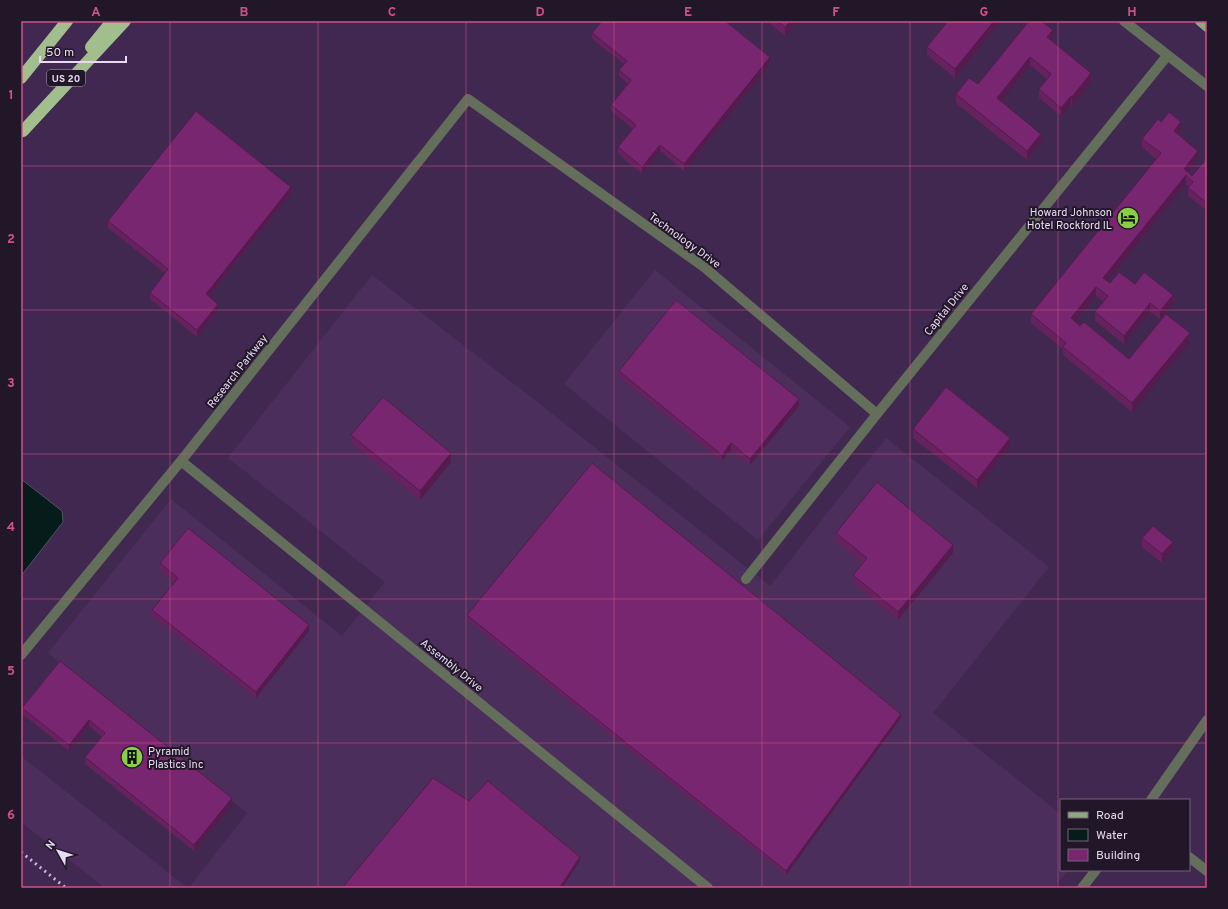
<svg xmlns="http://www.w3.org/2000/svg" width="1228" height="909" viewBox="0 0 1228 909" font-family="Overpass,sans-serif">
  <rect width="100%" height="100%" fill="#412850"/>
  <!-- built -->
  <path fill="#4c2e5c" d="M 655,270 L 850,427 L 758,540 L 564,384 Z
    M 372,275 L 531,397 L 770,586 L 886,438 L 1049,567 L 933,713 L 1061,814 L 1061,870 L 1068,870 L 1054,888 L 189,888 L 247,813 L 48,653 L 171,499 L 342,636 L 385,582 L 228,458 Z
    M 21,756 L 188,888 L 105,888 L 21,822 Z"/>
  <!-- water -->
  <path fill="#051c1b" stroke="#49555c" d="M 21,479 L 62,511 L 63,522 L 21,576 Z"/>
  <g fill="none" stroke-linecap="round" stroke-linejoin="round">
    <!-- street -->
    <path stroke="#636f5b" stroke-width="10" d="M 1124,21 L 1207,86
      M 181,461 L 708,888
      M 746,579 L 877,414 L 1167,56
      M 21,655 L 181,461 L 468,99 L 704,267 L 877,414
      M 1151,800 L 1207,720
      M 1189,857 L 1207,871
      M 1082,888 L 1096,870"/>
    <!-- primary -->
    <path stroke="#90a87f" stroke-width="10" d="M 1200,21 L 1207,27"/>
    <!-- highway -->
    <path stroke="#a2be8d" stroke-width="12" d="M 91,47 L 112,21
      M 21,78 L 67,21
      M 23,131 L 125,21"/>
    <!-- rail -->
    <path stroke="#c7b5d2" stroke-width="3" stroke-dasharray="2 4" stroke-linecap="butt" d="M 21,852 L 66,888"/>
  </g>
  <!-- wall -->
  <path fill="#66215f" d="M 767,21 L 798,21 L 785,36 Z
    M 1001,21 L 955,78 L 927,55 L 927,47 Z
    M 592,33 L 770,64 L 684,171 L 660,151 L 642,174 L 618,154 L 618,147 L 633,129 L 611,111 L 611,105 L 628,84 L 619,76 L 619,70 L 624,64 L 592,39 Z
    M 1053,38 L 1051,41 L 1091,82 L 1072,106 L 1071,105 L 1061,116 L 1039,98 L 1039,89 L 1047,79 L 1030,65 L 1001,101 L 1041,142 L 1027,160 L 956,103 L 956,94 L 978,84 Z
    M 1161,122 L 1181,131 L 1178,135 L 1198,159 L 1188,172 L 1192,176 L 1207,158 L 1207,211 L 1188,196 L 1188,188 L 1189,187 L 1186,184 L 1107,281 L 1110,283 L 1135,284 L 1173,303 L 1160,319 L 1150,312 L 1124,344 L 1095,321 L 1095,312 L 1103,301 L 1096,296 L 1075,322 L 1080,326 L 1129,359 L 1190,342 L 1132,412 L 1063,355 L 1063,349 L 1031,323 L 1031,314 L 1156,159 L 1142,147 L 1142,139 Z
    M 291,193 L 209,297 L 218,310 L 197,337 L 150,299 L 150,293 L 165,273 L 108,228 L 108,221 Z
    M 619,371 L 799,406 L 750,465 L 731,450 L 722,461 L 619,377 Z
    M 913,429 L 1010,446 L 977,488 L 913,438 Z
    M 351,435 L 451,462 L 420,500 L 351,443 Z
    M 836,533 L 953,553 L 898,620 L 853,583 L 853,575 L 863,563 L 836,541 Z
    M 1142,538 L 1173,550 L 1162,563 L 1142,547 Z
    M 160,563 L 309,631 L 256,698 L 152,616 L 152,610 L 175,582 L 160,570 Z
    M 467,615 L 901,718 L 786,875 L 467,620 Z
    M 60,661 L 232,805 L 194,851 L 85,764 L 85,757 L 102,737 L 89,726 L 69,751 L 22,714 L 22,708 Z"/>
  <!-- shaded-wall -->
  <path fill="#531b4e" d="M 791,21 L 798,21 L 785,36 L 785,27 Z
    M 994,21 L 1001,21 L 955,78 L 955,69 Z
    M 1053,30 L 1053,38 L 1047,46 L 1047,37 Z
    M 770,57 L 770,64 L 684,171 L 684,164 Z
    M 1030,57 L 1030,65 L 997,106 L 997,98 Z
    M 1091,73 L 1091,82 L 1072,106 L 1072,97 Z
    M 1071,96 L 1071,105 L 1061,116 L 1061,108 Z
    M 1181,122 L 1181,131 L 1174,140 L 1174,131 Z
    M 1041,134 L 1041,142 L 1027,160 L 1027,151 Z
    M 660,145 L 660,151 L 642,174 L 642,167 Z
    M 1198,151 L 1198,159 L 1184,177 L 1184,169 Z
    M 1186,175 L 1186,184 L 1103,286 L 1103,278 Z
    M 291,187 L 291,193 L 206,300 L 206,294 Z
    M 1096,287 L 1096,296 L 1071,327 L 1071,318 Z
    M 1173,295 L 1173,303 L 1160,319 L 1160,311 Z
    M 1150,303 L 1150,312 L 1124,344 L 1124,336 Z
    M 218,304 L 218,310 L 197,337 L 197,330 Z
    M 1190,333 L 1190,342 L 1132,412 L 1132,403 Z
    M 799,399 L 799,406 L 750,465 L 750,459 Z
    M 1010,438 L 1010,446 L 977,488 L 977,480 Z
    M 731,443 L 731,450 L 722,461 L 722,455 Z
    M 451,453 L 451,462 L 420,500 L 420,491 Z
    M 1173,542 L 1173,550 L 1162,563 L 1162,554 Z
    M 953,545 L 953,553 L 898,620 L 898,612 Z
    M 309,625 L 309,631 L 256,698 L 256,692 Z
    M 901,714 L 901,718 L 786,875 L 786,871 Z
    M 89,720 L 89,726 L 69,751 L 69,745 Z
    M 232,798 L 232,805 L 194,851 L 194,845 Z
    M 580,857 L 580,861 L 562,888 L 560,888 L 560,887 Z"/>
  <!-- building -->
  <path fill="#77266f" stroke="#531b4e" d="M 602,21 L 725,21 L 770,57 L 684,164 L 660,145 L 642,167 L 618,147 L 636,125 L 611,105 L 631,80 L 619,70 L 627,61 L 592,33 Z
    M 777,21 L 791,21 L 785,27 Z
    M 948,21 L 994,21 L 955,69 L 927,47 Z
    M 1029,21 L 1041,21 L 1053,30 L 1047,37 L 1091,73 L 1072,97 L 1071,96 L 1061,108 L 1039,89 L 1051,74 L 1030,57 L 997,98 L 1041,134 L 1027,151 L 956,94 L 969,78 L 978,84 Z
    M 196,111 L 291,187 L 206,294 L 218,304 L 197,330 L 150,293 L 168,269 L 108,221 Z
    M 1169,112 L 1181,122 L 1174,131 L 1198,151 L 1184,169 L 1192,176 L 1207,158 L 1207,203 L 1188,188 L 1193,182 L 1186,175 L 1103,278 L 1110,283 L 1119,272 L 1135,284 L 1144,272 L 1173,295 L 1160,311 L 1150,303 L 1124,336 L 1095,312 L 1108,296 L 1096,287 L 1071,318 L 1080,326 L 1084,322 L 1129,359 L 1166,314 L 1190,333 L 1132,403 L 1063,347 L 1066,343 L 1031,314 L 1161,153 L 1142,139 L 1158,119 L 1161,122 Z
    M 676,300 L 799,399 L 750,459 L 731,443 L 722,455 L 619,371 Z
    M 946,387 L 1010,438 L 977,480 L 913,429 Z
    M 383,397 L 451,453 L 420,491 L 351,435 Z
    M 592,463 L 901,714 L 786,871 L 467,615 Z
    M 877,482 L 953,545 L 898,612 L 853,575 L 867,558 L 836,533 Z
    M 1153,526 L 1173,542 L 1162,554 L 1142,538 Z
    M 188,528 L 309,625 L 256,692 L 152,610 L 178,578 L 160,563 Z
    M 60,661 L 232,798 L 194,845 L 85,757 L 105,733 L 89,720 L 69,745 L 22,708 Z
    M 433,778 L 469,801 L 488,781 L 580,857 L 560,887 L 561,888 L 342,888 Z
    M 1173,885 L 1176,888 L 1171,888 Z"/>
  <!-- grid -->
  <path fill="none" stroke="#ce5289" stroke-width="1" stroke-opacity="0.55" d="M 170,21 L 170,888M 318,21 L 318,888M 466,21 L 466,888M 614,21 L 614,888M 762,21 L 762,888M 910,21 L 910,888M 1058,21 L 1058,888M 21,166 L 1207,166M 21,310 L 1207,310M 21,454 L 1207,454M 21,599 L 1207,599M 21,743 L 1207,743"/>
  <!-- icons -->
  <defs>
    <g id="hotel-disc" transform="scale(1.15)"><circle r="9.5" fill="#8ace47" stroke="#221729"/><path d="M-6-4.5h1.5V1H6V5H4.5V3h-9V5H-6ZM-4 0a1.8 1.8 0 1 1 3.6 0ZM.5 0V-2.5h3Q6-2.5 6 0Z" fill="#111"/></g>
    <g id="building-disc" transform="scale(1.15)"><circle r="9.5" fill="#8ace47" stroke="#221729"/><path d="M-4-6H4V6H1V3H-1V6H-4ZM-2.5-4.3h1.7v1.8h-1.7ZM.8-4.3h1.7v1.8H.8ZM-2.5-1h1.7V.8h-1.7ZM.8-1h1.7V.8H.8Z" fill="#111"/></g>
  </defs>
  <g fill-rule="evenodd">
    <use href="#hotel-disc" x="1128" y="218"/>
    <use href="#building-disc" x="132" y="757"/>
  </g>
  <g text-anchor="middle" stroke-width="4" stroke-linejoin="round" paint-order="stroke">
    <!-- shield labels -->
    <rect fill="#221729" stroke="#ada0b6" stroke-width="1" x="47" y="70" width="38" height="16" rx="3"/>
    <g font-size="10" font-weight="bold" fill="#e9daf3">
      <text x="66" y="82">US 20</text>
    </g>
    <!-- poi labels -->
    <g font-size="11" fill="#e9daf3" stroke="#221729" text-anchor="end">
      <text x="1112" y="216">Howard Johnson<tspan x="1112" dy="13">Hotel Rockford IL</tspan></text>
      <text x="148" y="755" text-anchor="start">Pyramid<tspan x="148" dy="13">Plastics Inc</tspan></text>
    </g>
    <!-- street labels -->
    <g font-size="11" fill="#e9daf3" stroke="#221729">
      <text transform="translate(685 240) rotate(36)" y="4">Technology Drive</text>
      <text transform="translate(946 309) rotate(-51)" y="4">Capital Drive</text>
      <text transform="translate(237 371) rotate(-52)" y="4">Research Parkway</text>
      <text transform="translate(452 665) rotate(39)" y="4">Assembly Drive</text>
    </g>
  </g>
  <!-- border -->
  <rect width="1228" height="909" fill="none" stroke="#221729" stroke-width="44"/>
  <!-- legend -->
  <rect x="1060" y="799" width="130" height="72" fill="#221729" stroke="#72657a"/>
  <rect x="1068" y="812" width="20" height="6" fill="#90a87f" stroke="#72657a"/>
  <text x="1096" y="819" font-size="12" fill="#e9daf3">Road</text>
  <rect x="1068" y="829" width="20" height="12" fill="#051c1b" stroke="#72657a"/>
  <text x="1096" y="839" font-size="12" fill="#e9daf3">Water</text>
  <rect x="1068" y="849" width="20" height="12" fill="#77266f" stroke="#72657a"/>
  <text x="1096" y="859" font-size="12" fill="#e9daf3">Building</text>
  <!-- north arrow -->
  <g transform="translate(58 851) rotate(309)" stroke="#221729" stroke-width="3" paint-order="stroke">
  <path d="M0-3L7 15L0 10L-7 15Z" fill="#e9daf3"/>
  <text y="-6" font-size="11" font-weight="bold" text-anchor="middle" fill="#e9daf3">N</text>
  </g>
  <!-- scale -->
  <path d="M40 56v6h86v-6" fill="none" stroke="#e9daf3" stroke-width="2"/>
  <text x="46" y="56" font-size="12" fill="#e9daf3" stroke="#221729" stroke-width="3" paint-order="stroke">50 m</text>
  <rect x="22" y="22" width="1184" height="865" fill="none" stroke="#ce5289" stroke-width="1.5"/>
  <g font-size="13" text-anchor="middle" font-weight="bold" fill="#ce5289">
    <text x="96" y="16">A</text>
    <text x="244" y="16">B</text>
    <text x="392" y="16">C</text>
    <text x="540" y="16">D</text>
    <text x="688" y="16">E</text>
    <text x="836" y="16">F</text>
    <text x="984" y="16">G</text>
    <text x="1132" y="16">H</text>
    <text x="11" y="99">1</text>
    <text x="11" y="243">2</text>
    <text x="11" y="387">3</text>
    <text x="11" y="531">4</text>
    <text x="11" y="675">5</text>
    <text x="11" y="819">6</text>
  </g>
</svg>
